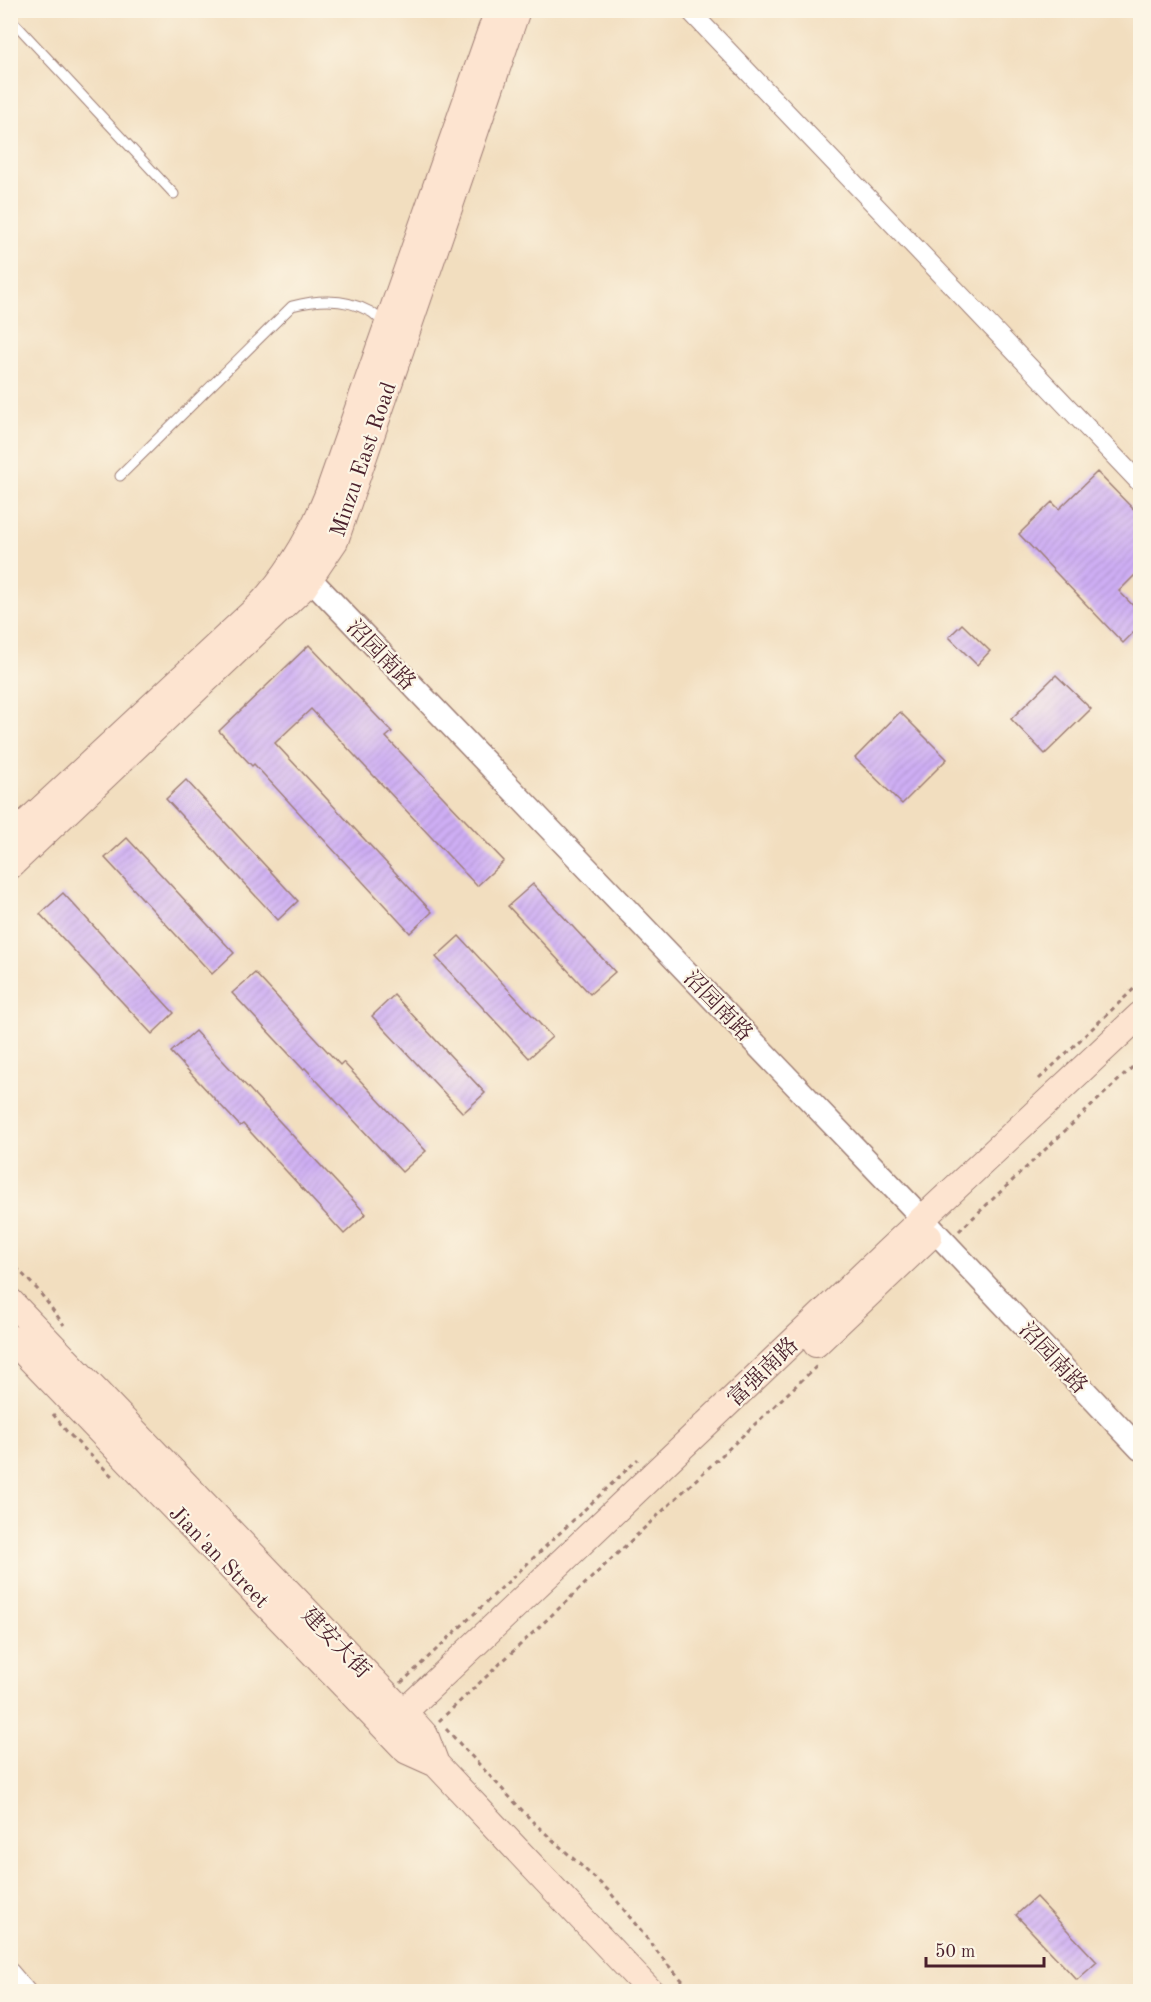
<svg xmlns="http://www.w3.org/2000/svg" width="1151" height="2002" viewBox="0 0 1151 2002" font-family="'Old Standard TT','Noto Serif SC',serif">
  <defs>
    <pattern id="building-hatch" width="6" height="6" patternUnits="userSpaceOnUse" patternTransform="scale(1.5)"><rect width="6" height="6" fill="#ceaef4"/><path d="M-1 1l2-2M0 6l6-6M5 7l2-2" fill="none" stroke="#b295d1"/></pattern>
  </defs>
  <rect width="100%" height="100%" fill="#fcf5e5"/>
  <filter id="ink" filterUnits="userSpaceOnUse"><feTurbulence type="fractalNoise" baseFrequency=".0167" numOctaves="2"/><feDisplacementMap in="SourceGraphic" scale="12" xChannelSelector="R" yChannelSelector="G"/><feConvolveMatrix kernelMatrix="1 2 1 2 8 2 1 2 1" color-interpolation-filters="sRGB"/></filter>
  <filter id="wash" filterUnits="userSpaceOnUse"><feTurbulence type="fractalNoise" baseFrequency=".008" numOctaves="4" result="noise"/><feDisplacementMap in="SourceGraphic" scale="24" xChannelSelector="R" yChannelSelector="G"/><feGaussianBlur stdDeviation="1.35" result="paint"/><feColorMatrix in="noise" values="0 0 0 0 0 0 0 0 0 0 0 0 0 0 0 0 0 1.4 0 .05"/><feComposite in="paint" operator="in"/></filter>
  <g filter="url(#wash)">
    <rect width="100%" height="100%" fill="#f2debf"/>
    <g id="blocks">
      <!-- building -->
      <path fill="url(#building-hatch)" d="M 1097,472 L 1140,516 L 1140,570 L 1119,591 L 1140,613 L 1140,626 L 1123,643 L 1019,534 L 1052,502 L 1059,509 Z
        M 962,624 L 990,651 L 977,665 L 949,637 Z
        M 309,645 L 392,732 L 386,737 L 504,861 L 477,886 L 311,709 L 275,743 L 432,912 L 410,933 L 254,764 L 252,766 L 219,731 Z
        M 1056,675 L 1091,709 L 1045,754 L 1011,719 Z
        M 900,712 L 947,759 L 902,804 L 855,758 Z
        M 186,780 L 298,901 L 278,920 L 166,799 Z
        M 127,838 L 234,953 L 212,974 L 105,858 Z
        M 533,884 L 615,972 L 590,994 L 508,906 Z
        M 63,893 L 174,1013 L 152,1034 L 40,914 Z
        M 459,936 L 552,1037 L 529,1058 L 436,957 Z
        M 255,973 L 340,1065 L 343,1062 L 426,1151 L 402,1172 L 305,1068 L 303,1069 L 232,993 Z
        M 394,995 L 485,1093 L 463,1113 L 372,1016 Z
        M 195,1031 L 366,1214 L 344,1234 L 243,1124 L 240,1126 L 171,1052 Z
        M 1036,1897 L 1097,1962 L 1077,1980 L 1016,1915 Z"/>
    </g>
  </g>
  <g filter="url(#ink)">
    <use href="#blocks" fill-opacity="0" stroke="#9e7e75" stroke-width="1.5"/>
    <g fill="none" stroke-linecap="round" stroke-linejoin="round">
      <!-- service casing -->
      <g stroke="#9e7e75" stroke-width="11">
        <path id="service" d="M 10,18 L 174,194
          M 120,476 L 292,306 C 318,299 347,298 371,312 C 376,315 381,321 385,325"/>
      </g>
      <!-- minor casing -->
      <g stroke="#9e7e75" stroke-width="20">
        <path id="minor" d="M 689,10 L 1140,483
          M 10,1972 L 27,1992"/>
      </g>
      <!-- tertiary casing -->
      <g stroke="#9e7e75" stroke-width="25">
        <path id="tertiary" d="M 298,566 L 908,1203 L 1140,1449"/>
      </g>
      <!-- secondary casing -->
      <g stroke="#9e7e75" stroke-width="28">
        <path id="secondary" d="M 10,838 L 259,606 C 290,573 311,537 328,494 L 498,10
          M 10,866 L 304,587 L 335,541 L 517,10
          M 10,1301 L 416,1725 L 425,1735 L 436,1764 L 651,1992
          M 10,1338 L 407,1751 L 436,1764
          M 816,1344 L 929,1237
          M 386,1729 L 889,1250 L 1140,1015"/>
      </g>
      <!-- path -->
      <path stroke="#9e7e75" stroke-width="3" stroke-dasharray="4.5 4.5" stroke-linecap="butt" d="M 1039,1079 L 1140,983
        M 959,1231 L 1140,1060
        M 10,1261 L 38,1290 L 64,1325
        M 53,1414 L 67,1432 L 115,1479
        M 401,1683 L 638,1459
        M 439,1721 L 819,1364
        M 446,1729 L 534,1823 L 609,1891 L 668,1965 L 693,1992"/>
      <!-- service -->
      <use href="#service" stroke="#fff" stroke-width="9"/>
      <!-- minor -->
      <use href="#minor" stroke="#fff" stroke-width="18"/>
      <!-- tertiary -->
      <use href="#tertiary" stroke="#fff" stroke-width="22"/>
      <!-- secondary -->
      <use href="#secondary" stroke="#fde4d0" stroke-width="26"/>
    </g>
  </g>
  <g text-anchor="middle" stroke-width="4.5" stroke-linejoin="round" paint-order="stroke">
    <!-- street labels -->
    <g font-size="22" fill="#4a1f2b" stroke="#fcf5e5">
      <text transform="translate(362 459) rotate(-71)" y="8">Minzu East Road</text>
      <text transform="translate(382 654) rotate(46)" y="8">沼园南路</text>
      <text transform="translate(719 1005) rotate(46)" y="8">沼园南路</text>
      <text transform="translate(1054 1357) rotate(47)" y="8">沼园南路</text>
      <text transform="translate(762 1371) rotate(-44)" y="8">富强南路</text>
      <text transform="translate(220 1556) rotate(46)" y="8">Jian'an Street</text>
      <text transform="translate(337 1642) rotate(46)" y="8">建安大街</text>
    </g>
  </g>
  <!-- margin -->
  <rect width="1151" height="2002" fill="none" stroke="#fcf5e5" stroke-width="36"/>
  <!-- scale -->
  <path d="M926 1957v9h118v-9" fill="none" stroke="#4a1f2b" stroke-width="3"/>
  <text x="935" y="1957" font-size="18" fill="#4a1f2b" stroke="#fcf5e5" stroke-width="4.5" paint-order="stroke">50 m</text>
</svg>
